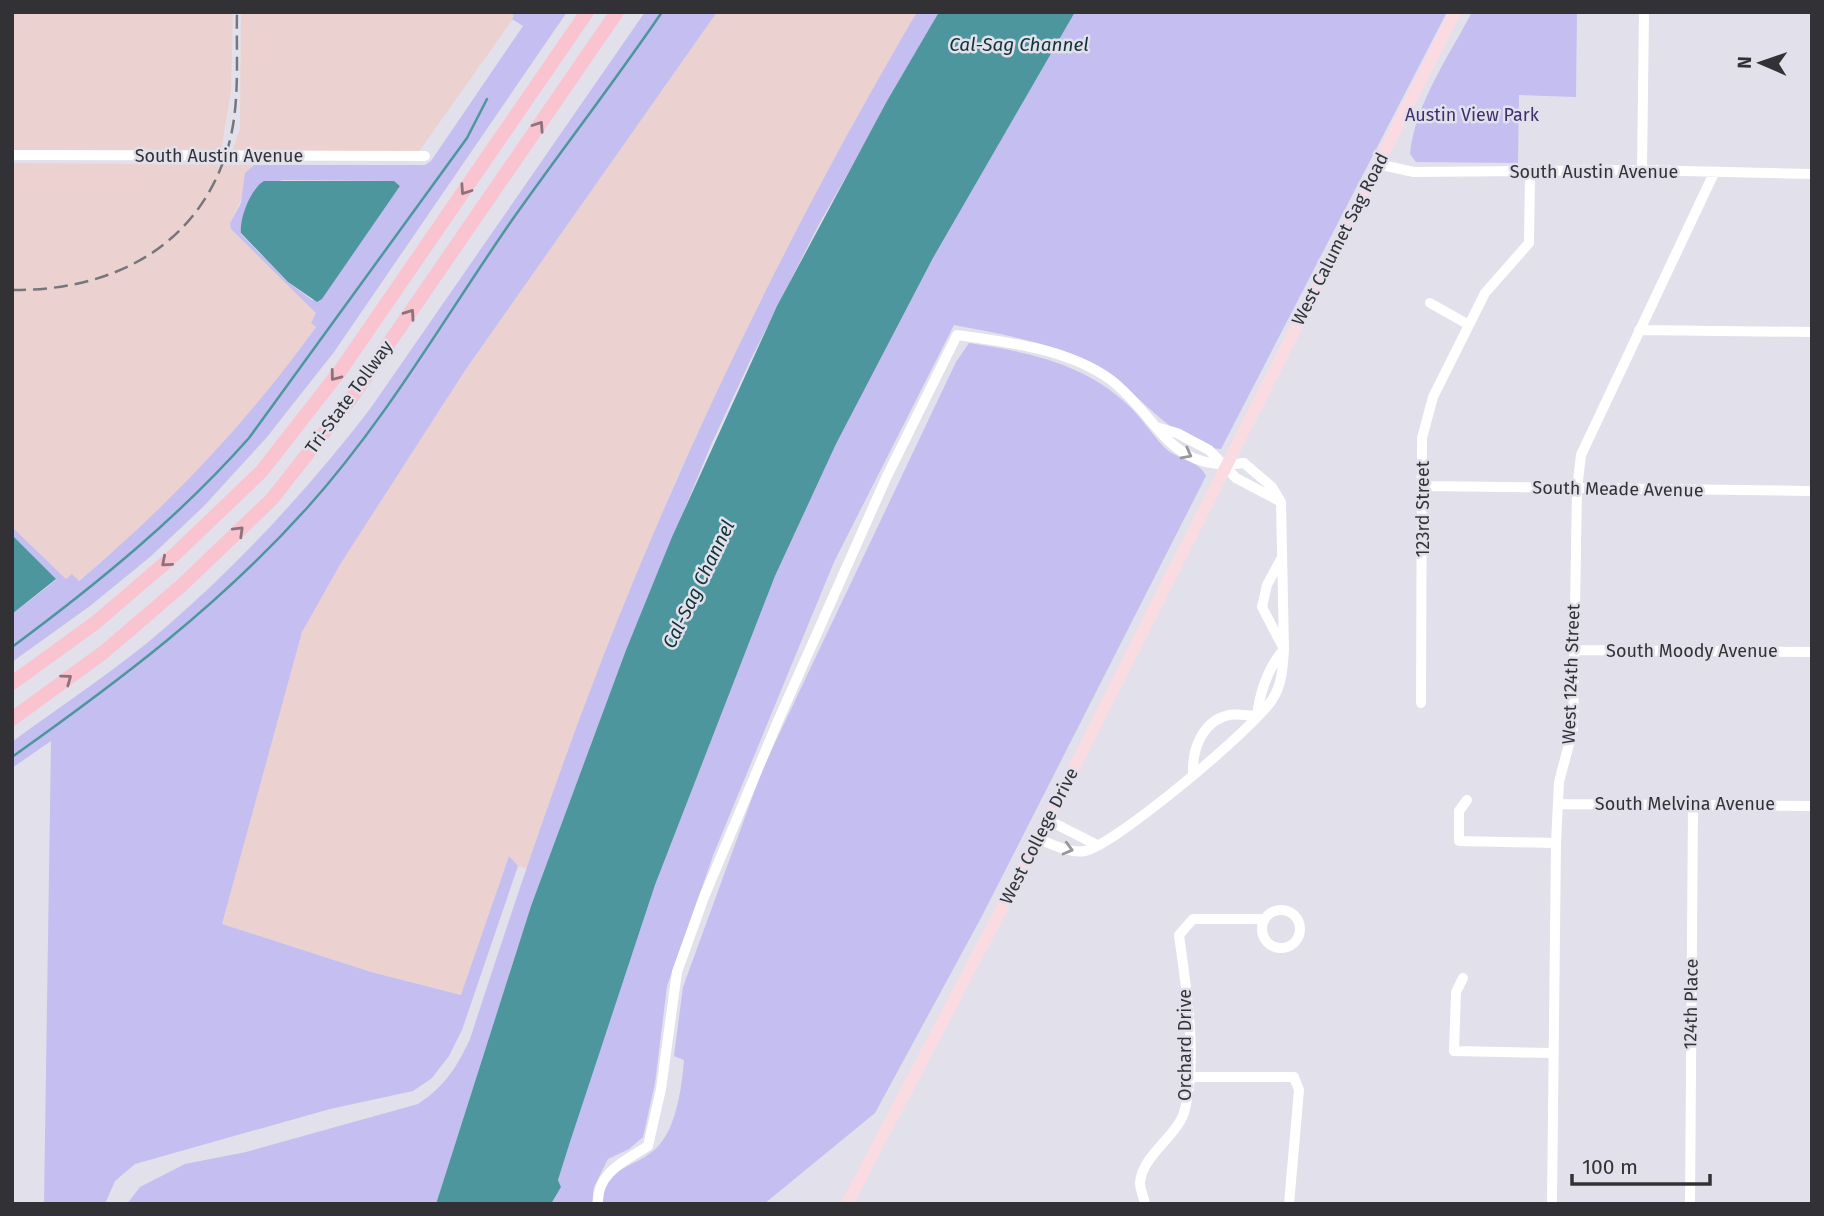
<svg xmlns="http://www.w3.org/2000/svg" width="1824" height="1216" viewBox="0 0 1824 1216" font-family="'Fira Sans',sans-serif">
  <rect width="100%" height="100%" fill="#e1e0eb"/>
  <!-- industrial -->
  <path fill="#ebd1cf" d="M 12,12 L 233,12 L 231,91 L 221,151 L 12,151 Z
    M 241,12 L 511,12 L 515,16 L 420,150 L 413,153 L 232,151 L 240,129 Z
    M 717,12 L 917,12 L 760,302 L 676,480 L 618,620 L 529,869 L 518,866 L 509,857 L 462,995 L 371,972 L 222,924 L 302,632 L 341,563 L 466,369 Z
    M 12,163 L 254,165 L 245,173 L 244,193 L 230,223 L 231,229 L 322,318 L 275,384 L 208,461 L 132,536 L 78,581 L 66,579 L 12,527 Z"/>
  <!-- green -->
  <path fill="#c5bef0" fill-rule="evenodd" d="M 511,12 L 567,12 L 334,352 L 267,437 L 204,506 L 150,557 L 90,606 L 12,662 L 12,614 L 56,580 L 12,535 L 12,527 L 66,579 L 72,574 L 79,581 C 169,505 247,423 316,327 L 311,323 L 316,313 L 231,229 L 230,223 L 241,203 L 245,173 L 254,165 L 425,165 L 431,161 L 523,26 L 512,19 L 514,16 ZM 283,180 L 394,181 L 400,186 L 322,299 L 312,300 L 288,282 L 241,234 L 241,224 L 256,187 Z
    M 645,12 L 717,12 L 466,369 L 341,563 L 302,632 L 222,924 L 371,972 L 461,995 L 509,856 L 518,866 L 462,1030 L 449,1056 L 432,1078 L 413,1091 L 330,1109 L 135,1164 L 115,1181 L 105,1204 L 44,1204 L 51,741 L 12,768 L 12,742 C 63,704 118,669 166,627 C 242,561 309,488 370,409 Z
    M 917,12 L 939,12 L 818,226 L 750,361 L 711,445 L 626,650 L 531,906 L 436,1204 L 127,1204 L 140,1187 L 185,1164 L 246,1152 L 418,1104 C 445,1086 457,1067 470,1039 C 516,898 563,756 618,619 C 702,410 803,206 917,12 Z
    M 1075,12 L 1447,12 L 1221,449 C 1175,447 1133,384 1093,364 C 1051,342 1000,334 954,325 L 834,562 L 714,853 L 667,986 L 655,1083 L 643,1137 L 629,1149 L 608,1159 L 594,1187 L 592,1204 L 551,1204 L 561,1187 L 558,1180 L 570,1142 L 655,885 L 775,576 L 836,444 L 933,258 Z
    M 1472,12 L 1577,12 L 1576,97 L 1519,95 L 1518,163 L 1416,162 L 1410,154 C 1415,104 1449,56 1472,12 Z
    M 969,343 C 1027,352 1084,363 1128,405 C 1141,417 1151,433 1163,446 C 1174,459 1200,460 1206,476 L 982,916 L 875,1113 L 764,1204 L 603,1204 C 604,1162 637,1171 660,1144 C 677,1124 682,1085 684,1060 L 674,1056 L 683,987 L 763,768 L 956,362 Z"/>
  <!-- water -->
  <path fill="#4e969e" d="M 939,12 L 1075,12 L 933,258 L 836,444 L 775,576 L 655,885 L 570,1142 L 558,1180 L 561,1187 L 551,1204 L 436,1204 L 531,906 L 626,650 L 672,537 L 777,306 L 887,101 Z
    M 264,181 L 394,181 L 400,186 L 322,299 L 317,302 L 288,282 L 241,233 C 239,219 251,188 264,181 Z
    M 12,535 L 56,579 L 12,614 Z"/>
  <g fill="none" stroke-linecap="round" stroke-linejoin="round">
    <!-- stream -->
    <path stroke="#4e969e" stroke-width="2.5" d="M 12,647 C 97,584 179,517 249,438 L 467,138 L 487,99
      M 12,757 C 119,681 219,606 307,508 C 386,420 443,320 510,223 C 560,152 613,84 662,12"/>
    <!-- minor -->
    <path stroke="#fff" stroke-width="10" d="M 12,155 L 425,156
      M 1377,164 L 1414,172 L 1642,170 L 1812,174
      M 1642,170 L 1644,12
      M 1430,303 L 1469,325
      M 1639,330 L 1812,332
      M 1156,427 L 1177,433 L 1209,450 L 1236,478 L 1281,502
      M 1423,486 L 1812,491
      M 1573,650 L 1812,652
      M 1421,703 L 1422,438 L 1433,397 L 1485,293 L 1529,243 L 1530,173
      M 1193,773 C 1192,750 1202,721 1229,715 C 1237,713 1249,716 1257,716 C 1260,691 1268,668 1284,649 L 1262,607 L 1267,585 L 1281,559
      M 1467,800 L 1459,811 L 1459,841 L 1556,843
      M 1558,804 L 1812,806
      M 1048,820 L 1097,845
      M1262 929a19 19 0 1 1 38 0a19 19 0 1 1-38 0Z
      M 1463,978 L 1456,992 L 1454,1051 L 1554,1053
      M 1189,1077 L 1294,1077 L 1299,1090 L 1289,1204
      M 598,1204 C 596,1173 625,1161 648,1146 L 661,1089 L 677,972 L 704,897 L 778,721 L 887,476 L 957,335 C 1007,342 1069,349 1111,380 C 1159,417 1169,474 1244,463 L 1272,487 L 1281,502 L 1284,649 C 1283,667 1282,685 1272,700 C 1253,729 1116,844 1085,851 C 1070,854 1052,844 1038,839
      M 1145,1204 C 1144,1198 1140,1189 1140,1183 C 1142,1154 1179,1136 1185,1109 C 1198,1056 1186,988 1179,935 L 1193,919 L 1264,919
      M 1552,1204 L 1556,843 L 1559,782 L 1573,729 L 1577,489 L 1581,455 L 1714,173
      M 1690,1204 L 1693,804"/>
    <!-- major -->
    <path stroke="#fbdbe2" stroke-width="12" d="M 847,1204 L 1048,820 L 1455,12"/>
    <!-- highway -->
    <path stroke="#f9c3cf" stroke-width="14" d="M 12,683 L 95,623 L 171,558 L 261,472 L 340,371 L 587,12
      M 12,719 L 104,652 L 181,586 L 272,499 L 352,397 L 617,12"/>
    <!-- rail -->
    <path stroke="#76767d" stroke-width="2.5" stroke-dasharray="14 7" stroke-linecap="butt" d="M 12,290 C 114,291 203,245 230,140 C 240,99 236,54 237,12"/>
  </g>
  <!-- one-way arrows -->
  <defs><path id="oneway-chevron" d="M-2-3.5L2.5 0L-2 3.5" fill="none" stroke-width="1.6" stroke-linecap="round" stroke-linejoin="round" transform="scale(1.75)"/></defs>
  <g stroke="#8c737b">
    <use href="#oneway-chevron" transform="translate(539 126) rotate(-56)"/>
    <use href="#oneway-chevron" transform="translate(465 190) rotate(124)"/>
    <use href="#oneway-chevron" transform="translate(410 314) rotate(-55)"/>
    <use href="#oneway-chevron" transform="translate(335 376) rotate(127)"/>
    <use href="#oneway-chevron" transform="translate(239 531) rotate(-44)"/>
    <use href="#oneway-chevron" transform="translate(166 562) rotate(139)"/>
    <use href="#oneway-chevron" transform="translate(67 679) rotate(-36)"/>
  </g>
  <g stroke="#98989a">
    <use href="#oneway-chevron" transform="translate(1187 454) rotate(28)"/>
    <use href="#oneway-chevron" transform="translate(1068 849) rotate(15)"/>
  </g>
  <g text-anchor="middle" stroke-width="5" stroke-linejoin="round" paint-order="stroke">
    <!-- park labels -->
    <g font-size="18" fill="#3e306d" stroke="#e1e0eb">
      <text x="1472" y="121">Austin View Park</text>
    </g>
    <!-- street labels -->
    <g font-size="18" fill="#323236" stroke="#e1e0eb">
      <text x="219" y="162">South Austin Avenue</text>
      <text x="1594" y="178">South Austin Avenue</text>
      <text transform="translate(1340 239) rotate(-63)" y="6">West Calumet Sag Road</text>
      <text transform="translate(349 397) rotate(-54)" y="6">Tri-State Tollway</text>
      <text transform="translate(1618 489) rotate(1)" y="6">South Meade Avenue</text>
      <text transform="translate(1423 509) rotate(-90)" y="6">123rd Street</text>
      <text x="1692" y="657">South Moody Avenue</text>
      <text transform="translate(1571 674) rotate(-88)" y="6">West 124th Street</text>
      <text x="1685" y="810">South Melvina Avenue</text>
      <text transform="translate(1039 836) rotate(-63)" y="6">West College Drive</text>
      <text transform="translate(1691 1004) rotate(-89)" y="6">124th Place</text>
      <text transform="translate(1185 1045) rotate(-90)" y="6">Orchard Drive</text>
    </g>
    <!-- water labels -->
    <g font-size="19" font-style="italic" fill="#0f3337" stroke="#e1e0eb">
      <text x="1019" y="51">Cal-Sag Channel</text>
      <text transform="translate(698 584) rotate(-64)" y="7">Cal-Sag Channel</text>
    </g>
  </g>
  <!-- border -->
  <rect width="1824" height="1216" fill="none" stroke="#323236" stroke-width="28"/>
  <!-- north arrow -->
  <g transform="translate(1761 63) rotate(272)" stroke="#e1e0eb" stroke-width="5" paint-order="stroke">
  <path d="M0-5L12 26L0 18L-12 26Z" fill="#323236"/>
  <text y="-10" font-size="19" font-weight="bold" text-anchor="middle" fill="#323236">N</text>
  </g>
  <!-- scale -->
  <path d="M1572 1174v10h138v-10" fill="none" stroke="#323236" stroke-width="3.5"/>
  <text x="1582" y="1174" font-size="21" fill="#323236" stroke="#e1e0eb" stroke-width="5" paint-order="stroke">100 m</text>
</svg>
